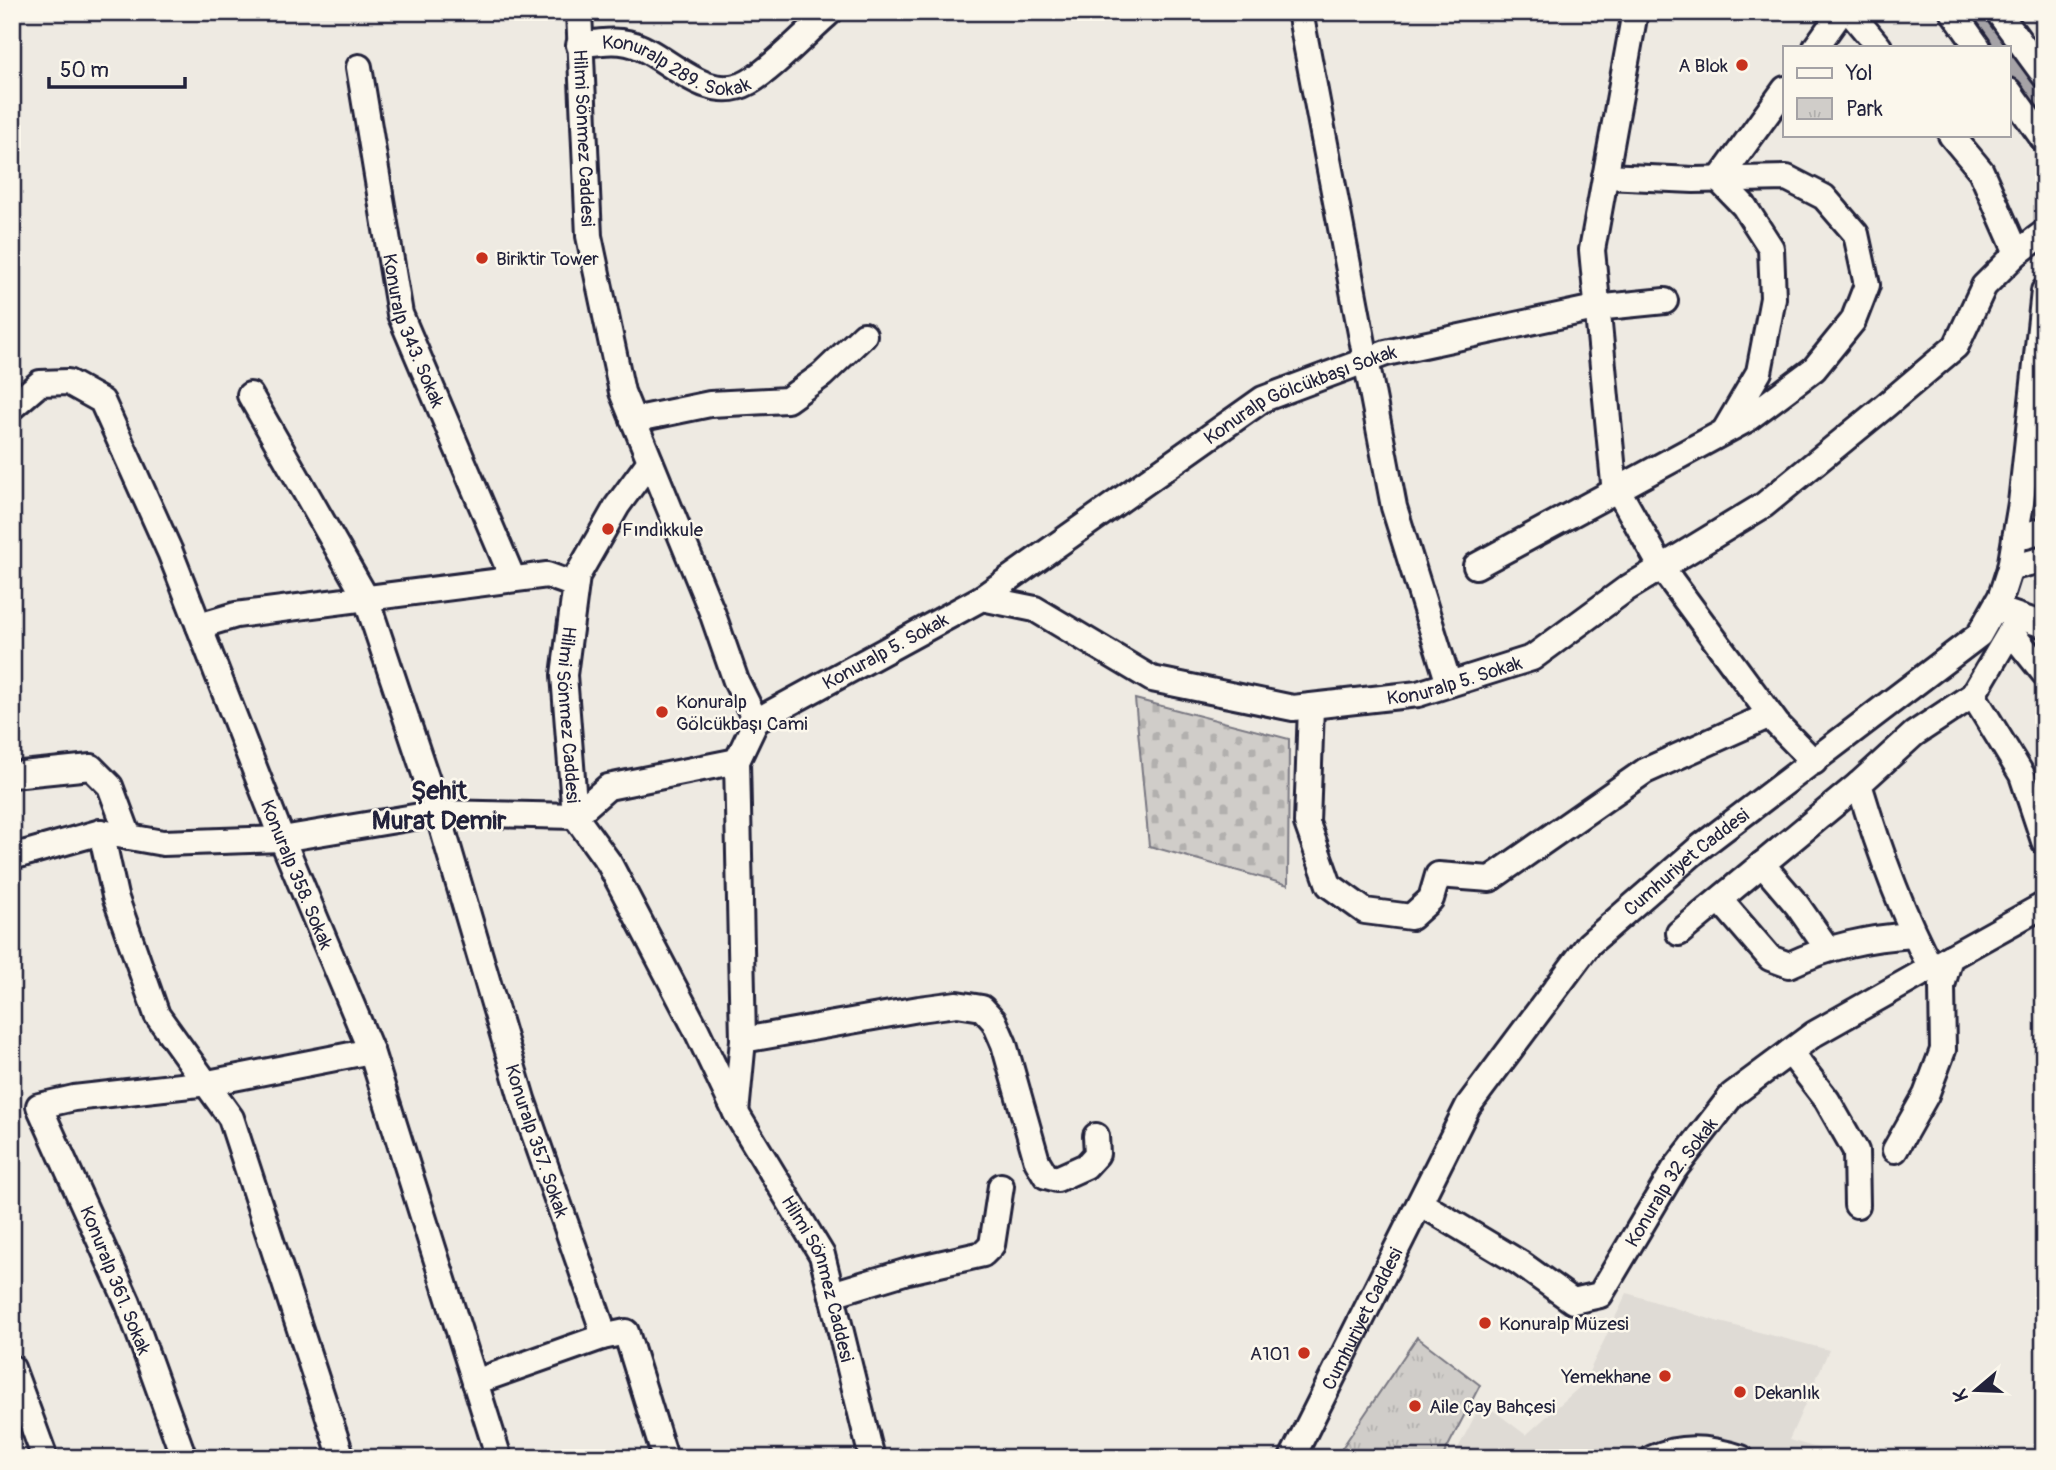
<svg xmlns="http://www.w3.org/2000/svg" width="2056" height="1470" viewBox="0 0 2056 1470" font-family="Pangolin,sans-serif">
  <defs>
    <pattern id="cemetery-stones" width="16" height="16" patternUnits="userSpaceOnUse" patternTransform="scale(1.75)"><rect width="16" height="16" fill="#d0cdc9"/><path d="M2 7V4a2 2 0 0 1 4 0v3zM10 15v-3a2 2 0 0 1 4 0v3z" fill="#b2b0ae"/></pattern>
    <pattern id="park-tufts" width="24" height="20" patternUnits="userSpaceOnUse" patternTransform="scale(1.75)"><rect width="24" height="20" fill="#d0cdc9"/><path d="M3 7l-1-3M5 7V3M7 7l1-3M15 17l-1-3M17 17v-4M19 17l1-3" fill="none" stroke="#b2b0ae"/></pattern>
  </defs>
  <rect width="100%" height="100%" fill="#eeeae2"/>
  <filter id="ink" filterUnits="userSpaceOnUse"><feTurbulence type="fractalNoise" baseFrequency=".0143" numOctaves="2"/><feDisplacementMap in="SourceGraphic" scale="14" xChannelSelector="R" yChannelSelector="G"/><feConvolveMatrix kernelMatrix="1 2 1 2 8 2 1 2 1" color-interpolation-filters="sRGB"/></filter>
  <g filter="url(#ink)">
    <!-- built -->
    <path fill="#dfdbd5" d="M 1627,1293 L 1716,1321 L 1829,1350 L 1789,1440 L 1853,1458 L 1453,1458 L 1482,1402 L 1526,1435 L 1583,1384 Z"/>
    <!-- cemetery -->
    <path fill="url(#cemetery-stones)" stroke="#797882" stroke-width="2" d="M 1135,699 L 1289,739 L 1288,885 L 1149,846 Z"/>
    <!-- park -->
    <path fill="url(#park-tufts)" stroke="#797882" stroke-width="2" d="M 1417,1337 L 1480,1385 L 1442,1458 L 1344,1458 L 1338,1454 Z"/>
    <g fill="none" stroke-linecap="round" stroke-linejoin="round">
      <!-- canal -->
      <path stroke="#a6a3a7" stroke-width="19" d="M 1974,12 L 2000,47
        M 2009,59 L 2044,107"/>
      <!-- minor casing -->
      <g stroke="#22223b" stroke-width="30">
        <g id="minor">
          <path id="s1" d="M 579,12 L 589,236 L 622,392 L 712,612 L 736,681 L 756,721"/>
          <path d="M 1300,12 L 1394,507 L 1449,684"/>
          <path d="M 1635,12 L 1592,250 L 1614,483 L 1662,568 L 1777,724 L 1814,762"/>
          <path d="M 1850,12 L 1879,47"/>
          <path d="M 1953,12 L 1978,47"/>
          <path d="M 1998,12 L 2044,75"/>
          <path id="s2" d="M 579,45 C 600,42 621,38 642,48 C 674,63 710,104 749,82 C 771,70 809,30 830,12"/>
          <path d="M 1816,47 L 1841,12"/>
          <path id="s3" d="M 359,67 L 400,314 L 513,579"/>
          <path d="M 2009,91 L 2044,140"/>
          <path d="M 1951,135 L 1981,171 L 2017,253"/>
          <path id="s4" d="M 250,395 L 366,598 L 438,813 L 522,1099 L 600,1322 L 602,1337 L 475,1382"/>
          <path id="s5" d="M 12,407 L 40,383 L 68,382 L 102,401 L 170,552 L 282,839 L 371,1051 L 499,1458"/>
          <path d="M 633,420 L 710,404 L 787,400 L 822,375 L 864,335"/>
          <path d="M 1725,430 L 1759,372 L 1773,298 L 1771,248 L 1744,206 L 1719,180 L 1785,89"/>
          <path id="s6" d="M 650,461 L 617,506 L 577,576 L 564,675 L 575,816 L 609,863 L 696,1029 L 736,1113 L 822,1255 L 872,1458"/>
          <path d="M 2015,538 L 2044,530"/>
          <path d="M 1476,566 L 1746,420 L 1814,369 L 1853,321 L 1867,285 L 1856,234 L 1824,197 L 1787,178 L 1694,180 L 1605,176"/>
          <path d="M 2010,568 L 2044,559"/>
          <path id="s7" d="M 982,598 L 1263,399 L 1386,353 L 1595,308 L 1665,301"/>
          <path d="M 2005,612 L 2044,625"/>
          <path d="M 199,626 L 236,615 L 547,575 L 575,585"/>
          <path d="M 2010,631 L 2044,673"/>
          <path d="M 1973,695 L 2019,617"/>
          <path d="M 1311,706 L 1307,823 L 1329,885 L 1365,911 L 1411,917 L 1431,899 L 1438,875 L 1490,879 L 1645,771 L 1770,715"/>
          <path id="s8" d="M 756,721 L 982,598 L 1035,609 L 1152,679 L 1293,708 L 1418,694 L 1532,658 L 1626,589 L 1764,505 L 1885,406 L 1956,346 L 1984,286 L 2017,253 L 2044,233"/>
          <path d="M 12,775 L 91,767 L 110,786 L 129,837"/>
          <path d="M 101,832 L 115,896 L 157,1015 L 231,1118 L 342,1458"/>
          <path d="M 2044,841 L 2022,775 L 1973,695 L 1914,734 L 1859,784 C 1878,847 1900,910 1931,968 L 2044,905"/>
          <path d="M 12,857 L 101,832 L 163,843 L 282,839 L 438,813 L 575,816 L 608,787 L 737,761"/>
          <path d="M 1762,864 L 1797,905 L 1827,948"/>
          <path d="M 1720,900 L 1770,958 L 1789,965 C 1830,946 1868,938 1913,935"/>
          <path d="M 1679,933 L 1859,784"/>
          <path d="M 743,1040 L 919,1009 L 957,1004 L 982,1008 L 994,1021 L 1004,1044 L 1037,1161 L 1046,1176 L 1057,1179 L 1086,1166 L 1097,1154 L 1096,1136"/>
          <path d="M 1790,1052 L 1827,1100 L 1856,1151 L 1857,1205"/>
          <path d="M 736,1113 L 743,1040 L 737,761 L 756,721"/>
          <path d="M 1895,1150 L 1926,1095 L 1943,1050 L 1942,986 L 1950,957"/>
          <path id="s9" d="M 1420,1203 L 1520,1263 L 1573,1301 L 1600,1295 L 1674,1170 L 1732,1095 L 1814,1034 L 1931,968"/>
          <path d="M 832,1294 L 908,1271 L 983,1254 L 992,1245 L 1001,1186"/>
          <path d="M 602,1337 L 626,1332 L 665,1458"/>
          <path d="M 12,1368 L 45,1458"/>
          <path d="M 184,1458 L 128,1303 L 39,1106 L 74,1098 L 208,1083 L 371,1051"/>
          <path id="s10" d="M 1292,1458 L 1468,1106 L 1589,944 L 1699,848 L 1979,635 L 2001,596 L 2010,568 L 2021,503 L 2044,291"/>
          <path d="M 1653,1458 C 1682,1444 1712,1448 1741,1458"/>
        </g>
      </g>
      <!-- minor -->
      <use href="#minor" stroke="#fbf7ec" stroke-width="24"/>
    </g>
  </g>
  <!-- markers -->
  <g fill="#c8321e" stroke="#fbf7ec" stroke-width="2.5">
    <circle cx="1742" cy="65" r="7"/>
    <circle cx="482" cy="258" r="7"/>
    <circle cx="608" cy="529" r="7"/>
    <circle cx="662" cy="712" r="7"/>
    <circle cx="1485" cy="1323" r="7"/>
    <circle cx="1304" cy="1353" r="7"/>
    <circle cx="1665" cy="1376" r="7"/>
    <circle cx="1740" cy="1392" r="7"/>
    <circle cx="1415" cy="1406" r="7"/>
  </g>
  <g text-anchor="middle" stroke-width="5" stroke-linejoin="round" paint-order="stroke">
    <!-- street labels -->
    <g font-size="19" fill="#22223b" stroke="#fbf7ec">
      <text dy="7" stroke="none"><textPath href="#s2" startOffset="103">Konuralp 289. Sokak</textPath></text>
      <text dy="7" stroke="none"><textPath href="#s1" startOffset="126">Hilmi Sönmez Caddesi</textPath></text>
      <text dy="7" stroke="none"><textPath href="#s3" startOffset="270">Konuralp 343. Sokak</textPath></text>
      <text dy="7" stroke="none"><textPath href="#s7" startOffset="380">Konuralp Gölcükbaşı Sokak</textPath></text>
      <text dy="7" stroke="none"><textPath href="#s8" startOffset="147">Konuralp 5. Sokak</textPath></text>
      <text dy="7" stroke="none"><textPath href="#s8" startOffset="756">Konuralp 5. Sokak</textPath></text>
      <text dy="7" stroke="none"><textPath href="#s6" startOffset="276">Hilmi Sönmez Caddesi</textPath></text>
      <text dy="7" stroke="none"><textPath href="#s10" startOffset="723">Cumhuriyet Caddesi</textPath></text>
      <text dy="7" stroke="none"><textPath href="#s5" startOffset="616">Konuralp 358. Sokak</textPath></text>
      <text dy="7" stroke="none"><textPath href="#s4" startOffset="803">Konuralp 357. Sokak</textPath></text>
      <text dy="7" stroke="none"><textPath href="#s9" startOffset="343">Konuralp 32. Sokak</textPath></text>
      <text transform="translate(116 1280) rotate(68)" y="7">Konuralp 361. Sokak</text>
      <text dy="7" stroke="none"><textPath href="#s6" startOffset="903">Hilmi Sönmez Caddesi</textPath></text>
      <text dy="7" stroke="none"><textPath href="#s10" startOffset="156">Cumhuriyet Caddesi</textPath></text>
    </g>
    <!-- poi labels -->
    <g font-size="19" fill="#22223b" stroke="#fbf7ec" text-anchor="start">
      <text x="1728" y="72" text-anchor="end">A Blok</text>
      <text x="496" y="265">Biriktir Tower</text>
      <text x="622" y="536">Fındıkkule</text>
      <text x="676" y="708">Konuralp<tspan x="676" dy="22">Gölcükbaşı Cami</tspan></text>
      <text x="1499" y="1330">Konuralp Müzesi</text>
      <text x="1290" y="1360" text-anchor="end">A101</text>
      <text x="1651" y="1383" text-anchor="end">Yemekhane</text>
      <text x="1754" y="1399">Dekanlık</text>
      <text x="1429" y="1413">Aile Çay Bahçesi</text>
    </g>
    <!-- district labels -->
    <g font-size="26" font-weight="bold" fill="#22223b" stroke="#fbf7ec">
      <text x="439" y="799">Şehit<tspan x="439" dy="30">Murat Demir</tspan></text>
    </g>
  </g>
  <!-- margin -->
  <rect width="2056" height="1470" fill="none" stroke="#fbf7ec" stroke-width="42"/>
  <rect x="21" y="21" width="2014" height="1428" fill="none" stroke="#22223b" stroke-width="2.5" filter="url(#ink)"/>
  <!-- legend -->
  <rect x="1783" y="46" width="228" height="91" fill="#fbf7ec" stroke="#a4a2a5" stroke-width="2"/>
  <rect x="1797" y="68" width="35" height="10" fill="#fbf7ec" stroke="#a4a2a5" stroke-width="2"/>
  <text x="1846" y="80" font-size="21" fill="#22223b">Yol</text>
  <rect x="1797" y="98" width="35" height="21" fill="url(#park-tufts)" stroke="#a4a2a5" stroke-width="2"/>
  <text x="1846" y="116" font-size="21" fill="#22223b">Park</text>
  <!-- north arrow -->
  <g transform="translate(1976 1390) rotate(251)" stroke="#fbf7ec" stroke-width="5" paint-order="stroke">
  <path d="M0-5L12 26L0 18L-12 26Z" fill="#22223b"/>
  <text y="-10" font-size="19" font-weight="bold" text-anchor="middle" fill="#22223b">K</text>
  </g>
  <!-- scale -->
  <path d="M49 77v10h136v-10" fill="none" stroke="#22223b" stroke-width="3.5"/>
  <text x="60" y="77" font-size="21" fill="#22223b" stroke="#fbf7ec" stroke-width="5" paint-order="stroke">50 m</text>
</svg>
